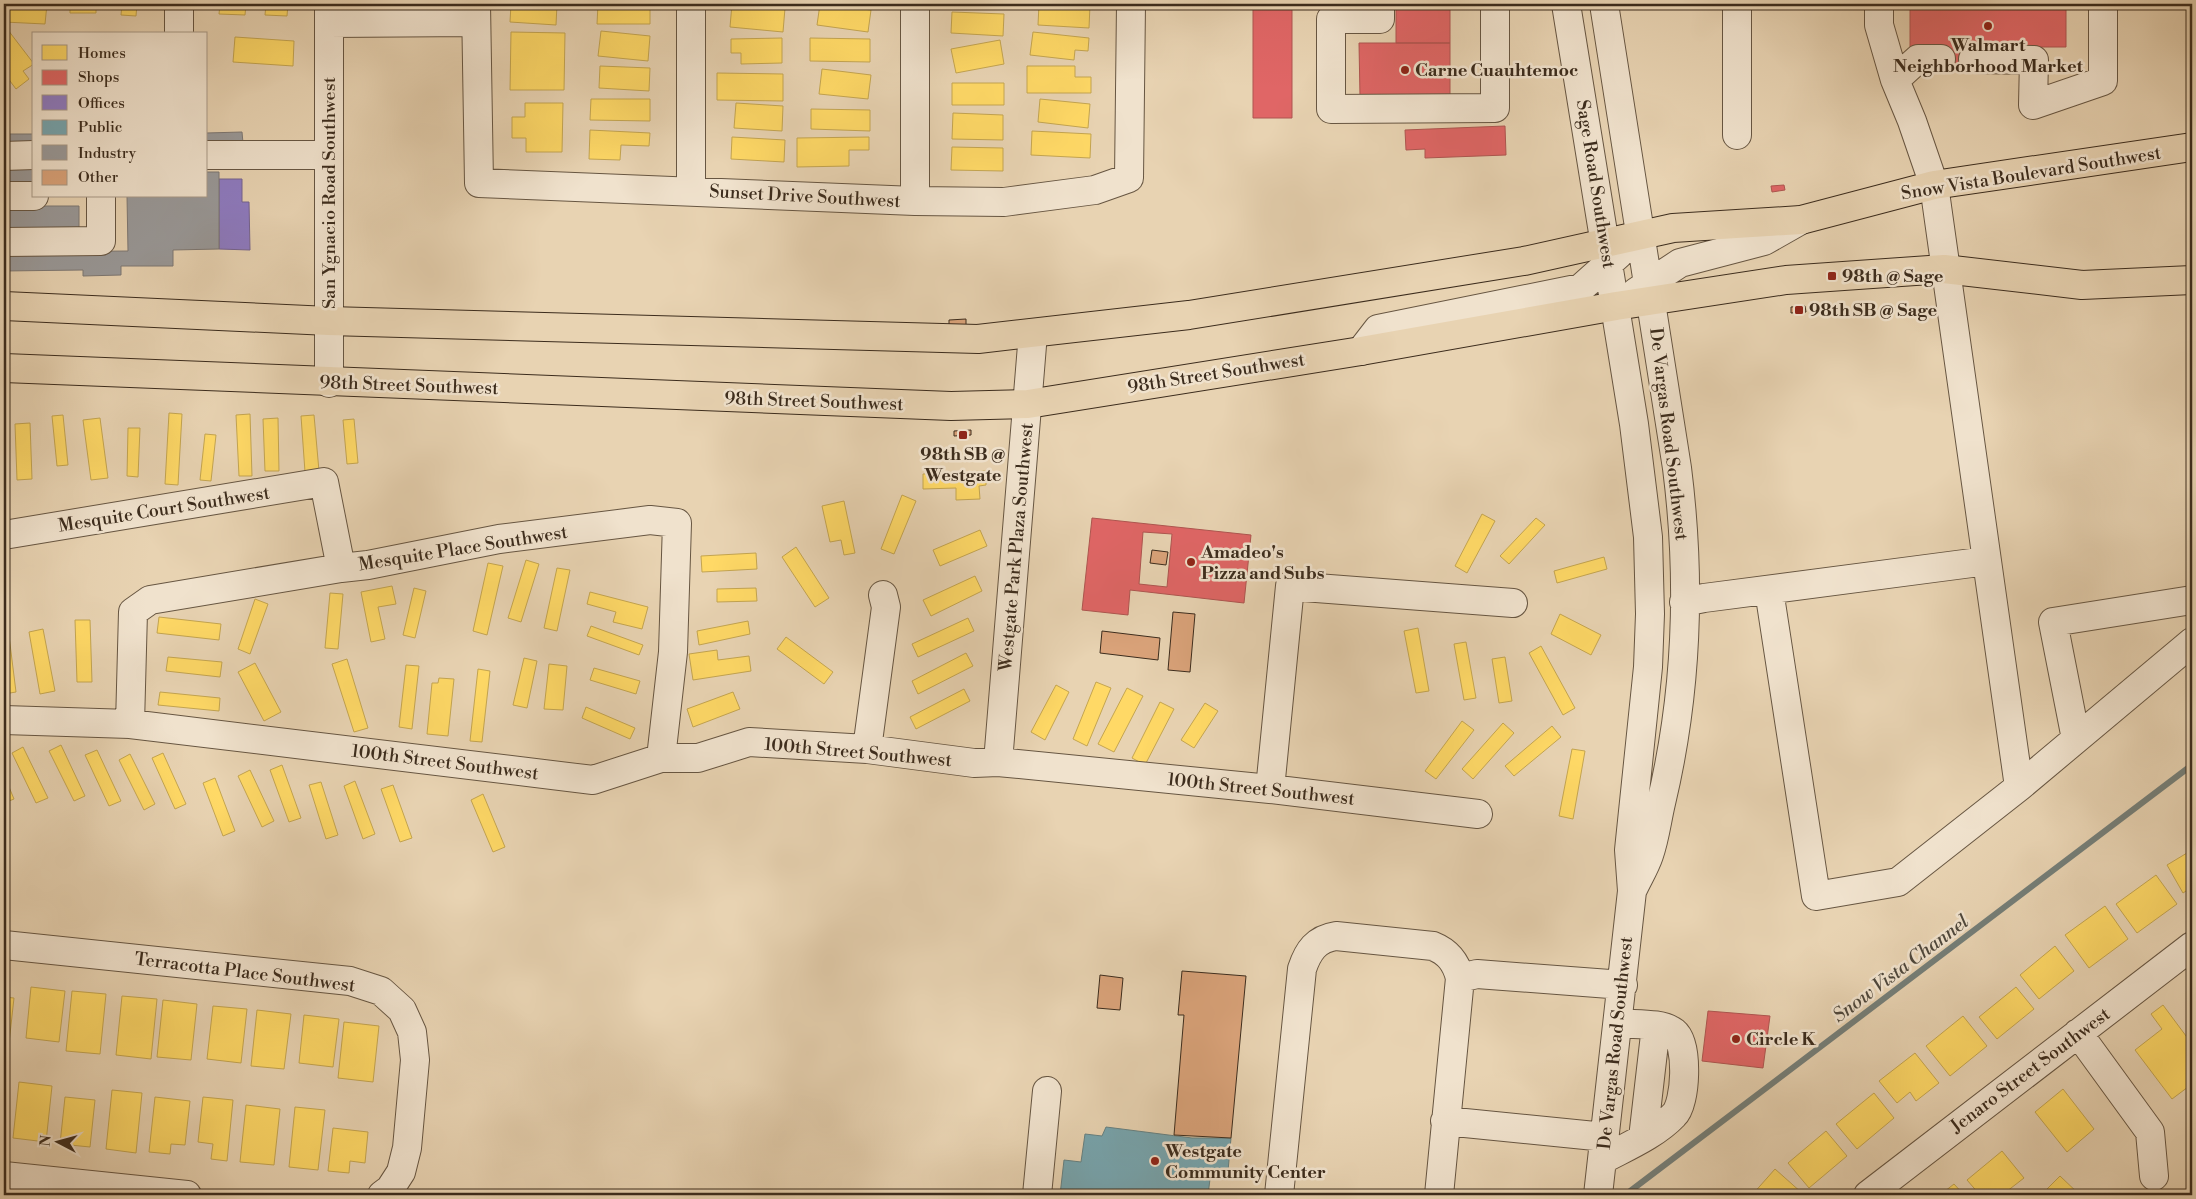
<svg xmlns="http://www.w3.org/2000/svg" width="2196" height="1199" viewBox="0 0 2196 1199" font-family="'Libre Bodoni',serif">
  <rect width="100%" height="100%" fill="#e8d3b2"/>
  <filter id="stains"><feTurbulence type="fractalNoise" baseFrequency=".004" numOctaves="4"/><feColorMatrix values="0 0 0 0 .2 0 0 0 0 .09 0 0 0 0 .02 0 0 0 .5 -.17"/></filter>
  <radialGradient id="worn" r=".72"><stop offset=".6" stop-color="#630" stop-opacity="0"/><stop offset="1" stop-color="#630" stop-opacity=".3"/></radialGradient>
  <!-- homes -->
  <path fill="#ffd966" stroke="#c4a550" d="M 4,4 L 47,4 L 45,24 L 4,22 Z
    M 70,4 L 96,4 L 96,13 L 70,13 Z
    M 111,4 L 137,4 L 136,16 L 121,15 L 122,4 Z
    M 220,4 L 246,4 L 245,15 L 219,14 Z
    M 266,4 L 288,4 L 287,16 L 265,15 Z
    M 511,4 L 557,4 L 556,25 L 510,22 Z
    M 598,4 L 650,4 L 650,24 L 597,24 Z
    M 732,4 L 785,8 L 783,32 L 730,27 Z
    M 820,4 L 871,10 L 868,32 L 817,25 Z
    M 1039,4 L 1090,5 L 1089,28 L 1038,25 Z
    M 952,12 L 1004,14 L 1003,36 L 951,33 Z
    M 8,30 L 34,64 L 23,71 L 29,79 L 16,89 L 4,73 L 4,33 Z
    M 601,31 L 650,36 L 648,61 L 598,56 Z
    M 511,32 L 565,33 L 564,90 L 510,90 Z
    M 1033,32 L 1089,38 L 1088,51 L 1075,50 L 1074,60 L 1030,55 Z
    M 235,37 L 294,41 L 293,66 L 233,62 Z
    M 782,38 L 782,63 L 741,64 L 741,53 L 731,53 L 731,39 Z
    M 810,38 L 870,39 L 870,62 L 810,61 Z
    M 1000,40 L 1004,64 L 956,73 L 951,49 Z
    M 600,66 L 650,68 L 649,91 L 599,88 Z
    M 1027,66 L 1075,66 L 1075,77 L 1091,77 L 1091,93 L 1027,93 Z
    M 822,69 L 871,75 L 868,99 L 819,94 Z
    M 717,73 L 783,74 L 783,101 L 717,100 Z
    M 952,83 L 1004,83 L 1004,105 L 952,105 Z
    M 591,99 L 650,99 L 650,121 L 590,120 Z
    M 1040,99 L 1090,104 L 1088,128 L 1038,122 Z
    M 525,103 L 563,103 L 562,152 L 526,152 L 526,138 L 512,138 L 512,117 L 525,117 Z
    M 736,103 L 783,106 L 782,131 L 734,128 Z
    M 811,109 L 870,110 L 870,131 L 811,129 Z
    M 953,113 L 1003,115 L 1003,140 L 952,139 Z
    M 590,130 L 650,133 L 649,146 L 621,145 L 620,160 L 589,159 Z
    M 1032,131 L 1091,134 L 1090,158 L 1031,155 Z
    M 732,137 L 785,140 L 784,162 L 731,159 Z
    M 869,137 L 869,150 L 849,150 L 849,166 L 797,167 L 797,138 Z
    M 952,147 L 1003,148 L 1003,171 L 951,170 Z
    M 169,413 L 182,414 L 178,485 L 165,484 Z
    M 250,414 L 252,476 L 239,476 L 236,415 Z
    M 63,415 L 68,465 L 57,466 L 52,416 Z
    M 314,415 L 319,471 L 305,472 L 301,416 Z
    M 100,418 L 108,478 L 91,480 L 83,420 Z
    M 278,418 L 279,471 L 265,471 L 263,419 Z
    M 354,419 L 358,463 L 347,464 L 343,420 Z
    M 30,423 L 32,479 L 17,480 L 15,424 Z
    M 128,428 L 140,428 L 138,477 L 127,476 Z
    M 205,434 L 216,435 L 211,481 L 200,480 Z
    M 986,471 L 986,485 L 979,486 L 980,499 L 956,500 L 956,488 L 923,489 L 923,474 Z
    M 902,495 L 916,501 L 894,554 L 881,549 Z
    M 844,501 L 855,553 L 844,555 L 841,540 L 830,542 L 822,506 Z
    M 1482,514 L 1495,521 L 1467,573 L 1455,566 Z
    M 1536,518 L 1545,525 L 1509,564 L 1500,556 Z
    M 980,530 L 987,546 L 940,566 L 933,550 Z
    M 796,547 L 829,598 L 815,607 L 782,557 Z
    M 756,553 L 757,569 L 702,572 L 701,556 Z
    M 1604,557 L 1607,569 L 1557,583 L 1554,571 Z
    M 526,560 L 539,564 L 521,622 L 508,618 Z
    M 488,563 L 503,566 L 487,635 L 473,631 Z
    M 557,568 L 570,570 L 557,631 L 544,628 Z
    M 975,576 L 982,591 L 931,616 L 923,600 Z
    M 392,586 L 396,604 L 378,607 L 385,639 L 371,642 L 361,592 Z
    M 414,588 L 426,591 L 415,638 L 403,635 Z
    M 756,588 L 757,601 L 717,602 L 717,589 Z
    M 590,592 L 648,607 L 642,629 L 613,622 L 616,612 L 587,604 Z
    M 330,593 L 343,594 L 338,649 L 325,648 Z
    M 255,599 L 268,604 L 250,654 L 238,649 Z
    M 1560,614 L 1601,635 L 1591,655 L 1551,634 Z
    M 159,617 L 221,624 L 219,640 L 157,633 Z
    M 968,618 L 974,631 L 918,657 L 912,644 Z
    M 75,620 L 90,620 L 92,682 L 77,682 Z
    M 748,621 L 750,634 L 699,645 L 697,631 Z
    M 591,626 L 643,645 L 639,655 L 587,636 Z
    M 4,628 L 8,628 L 16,692 L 4,694 Z
    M 1418,628 L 1429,691 L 1416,693 L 1404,631 Z
    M 43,629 L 55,691 L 40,694 L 29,632 Z
    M 786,637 L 833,672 L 824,684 L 777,649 Z
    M 1466,642 L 1476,698 L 1464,700 L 1454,644 Z
    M 1541,646 L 1575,708 L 1563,715 L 1529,653 Z
    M 717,650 L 718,660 L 749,656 L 751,671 L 693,680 L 689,654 Z
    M 966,653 L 973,666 L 918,694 L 912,681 Z
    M 168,657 L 222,662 L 220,677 L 166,671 Z
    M 1505,657 L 1512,701 L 1499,703 L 1492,659 Z
    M 524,658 L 537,661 L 527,708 L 513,705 Z
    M 347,659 L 368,728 L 354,732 L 332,664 Z
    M 255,663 L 281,712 L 264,721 L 238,672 Z
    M 549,664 L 567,666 L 563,710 L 544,709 Z
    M 406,665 L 419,666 L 412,729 L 399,727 Z
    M 594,668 L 640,681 L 636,694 L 590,680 Z
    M 478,669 L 490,671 L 482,742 L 470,741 Z
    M 439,678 L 454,679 L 448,736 L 427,734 L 432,683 L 438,683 Z
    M 1096,682 L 1111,688 L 1087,746 L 1073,739 Z
    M 1056,685 L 1069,692 L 1045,740 L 1031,732 Z
    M 1127,688 L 1143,696 L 1114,752 L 1098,744 Z
    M 964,689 L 970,701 L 916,729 L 910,717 Z
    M 160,692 L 220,698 L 219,711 L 158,705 Z
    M 733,692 L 740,709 L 693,727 L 687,709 Z
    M 1160,702 L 1174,709 L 1145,765 L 1132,758 Z
    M 1205,703 L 1218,711 L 1194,748 L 1181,740 Z
    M 586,707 L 635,728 L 630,739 L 582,718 Z
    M 1462,721 L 1474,730 L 1436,779 L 1425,771 Z
    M 1503,723 L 1514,733 L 1473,779 L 1462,769 Z
    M 1552,726 L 1561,737 L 1514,776 L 1505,766 Z
    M 61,745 L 85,796 L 74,801 L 49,751 Z
    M 23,747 L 48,798 L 36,803 L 12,753 Z
    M 1572,749 L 1585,751 L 1573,819 L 1559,816 Z
    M 97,750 L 121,801 L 109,806 L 85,755 Z
    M 163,753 L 186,804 L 175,809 L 152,758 Z
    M 130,754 L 155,804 L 144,810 L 119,760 Z
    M 282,765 L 301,818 L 289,822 L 270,770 Z
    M 250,770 L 274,821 L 262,827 L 238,776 Z
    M 4,775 L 14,799 L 4,803 Z
    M 215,778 L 235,831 L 223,836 L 203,783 Z
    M 355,781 L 375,834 L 363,839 L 344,786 Z
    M 321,782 L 338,835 L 326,839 L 309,785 Z
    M 393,785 L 412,838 L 400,842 L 381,789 Z
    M 483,794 L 505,847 L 493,852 L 471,800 Z
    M 2192,850 L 2192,887 L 2183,893 L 2167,865 Z
    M 2156,875 L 2177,904 L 2137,933 L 2116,904 Z
    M 2105,906 L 2128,939 L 2089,968 L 2065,935 Z
    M 2055,946 L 2074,971 L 2039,999 L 2020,975 Z
    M 31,987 L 65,991 L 59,1042 L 26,1038 Z
    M 2016,987 L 2034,1009 L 1997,1039 L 1979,1017 Z
    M 72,991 L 106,994 L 100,1054 L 66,1051 Z
    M 122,996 L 157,999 L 151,1059 L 116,1055 Z
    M 4,997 L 14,998 L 9,1043 L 4,1042 Z
    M 163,1000 L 197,1004 L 191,1060 L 157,1057 Z
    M 2163,1005 L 2192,1044 L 2192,1084 L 2172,1099 L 2135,1050 L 2162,1029 L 2151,1014 Z
    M 213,1006 L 247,1009 L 241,1063 L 207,1059 Z
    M 257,1010 L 291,1014 L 284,1069 L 251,1066 Z
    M 304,1015 L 339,1019 L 333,1067 L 299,1063 Z
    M 1963,1016 L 1987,1046 L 1950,1076 L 1926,1046 Z
    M 344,1022 L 379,1026 L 373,1082 L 338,1078 Z
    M 1915,1053 L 1939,1083 L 1916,1101 L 1910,1092 L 1897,1103 L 1879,1081 Z
    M 19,1082 L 52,1086 L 46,1142 L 13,1138 Z
    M 2063,1089 L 2094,1129 L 2067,1152 L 2035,1112 Z
    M 112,1090 L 142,1093 L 136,1153 L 106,1149 Z
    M 1874,1093 L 1894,1118 L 1857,1149 L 1836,1124 Z
    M 65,1097 L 95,1100 L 90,1147 L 60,1144 Z
    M 155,1097 L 190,1101 L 185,1145 L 171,1144 L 170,1154 L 149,1152 Z
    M 203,1097 L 233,1100 L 227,1161 L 211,1159 L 213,1144 L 198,1142 Z
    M 246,1105 L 280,1109 L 274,1165 L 240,1162 Z
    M 295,1107 L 325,1110 L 318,1170 L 289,1167 Z
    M 333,1128 L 368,1132 L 365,1163 L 350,1161 L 349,1173 L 328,1171 Z
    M 1826,1131 L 1847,1156 L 1809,1188 L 1788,1163 Z
    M 2002,1151 L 2024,1178 L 2002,1195 L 1980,1195 L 1967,1180 Z
    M 1775,1169 L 1802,1193 L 1801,1195 L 1752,1195 Z
    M 2060,1176 L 2080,1195 L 2041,1195 Z
    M 1954,1184 L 1964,1195 L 1940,1195 Z"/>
  <!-- shops -->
  <path fill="#e06666" stroke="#af5550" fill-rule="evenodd" d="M 1253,4 L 1292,4 L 1292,118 L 1253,118 Z
    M 1396,4 L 1450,4 L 1450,43 L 1396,43 Z
    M 1910,4 L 2066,4 L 2066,47 L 1973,47 L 1973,70 L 1942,70 L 1942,48 L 1910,48 Z
    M 1359,43 L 1450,43 L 1450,97 L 1360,97 Z
    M 1505,126 L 1506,155 L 1425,158 L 1425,149 L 1406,150 L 1405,130 Z
    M 1784,185 L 1785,190 L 1772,192 L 1771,186 Z
    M 1092,518 L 1251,535 L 1244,603 L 1130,590 L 1128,615 L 1082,610 ZM 1143,532 L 1172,534 L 1167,587 L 1139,584 Z
    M 1708,1011 L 1770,1016 L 1763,1068 L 1702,1061 Z"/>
  <!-- offices -->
  <path fill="#8e7cc3" stroke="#756491" d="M 219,179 L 242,179 L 242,202 L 249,202 L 250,250 L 219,249 Z"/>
  <!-- public -->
  <path fill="#76a5af" stroke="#658183" d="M 1106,1127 L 1192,1138 L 1231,1138 L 1228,1171 L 1211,1171 L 1208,1195 L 1060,1195 L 1064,1160 L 1081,1162 L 1085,1134 L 1102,1136 Z"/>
  <!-- industry -->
  <path fill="#999" stroke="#7d7874" d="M 242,132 L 243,143 L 206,143 L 206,133 Z
    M 4,134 L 34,134 L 34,144 L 4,144 Z
    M 4,166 L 34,166 L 34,186 L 4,186 Z
    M 206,172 L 219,172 L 219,249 L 173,250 L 173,266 L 121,266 L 121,275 L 83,276 L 83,270 L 4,271 L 4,252 L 128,251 L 127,196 L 206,196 Z
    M 4,206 L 79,206 L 79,230 L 4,230 Z"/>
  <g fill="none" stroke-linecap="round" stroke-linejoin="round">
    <!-- stream -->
    <path stroke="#757f79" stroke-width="6" d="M 1625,1195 L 2192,765"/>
  </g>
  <!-- building -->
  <path fill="#daa37a" stroke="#3c2c1d" d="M 1805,306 L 1806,312 L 1791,313 L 1791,307 Z
    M 966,319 L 966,325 L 949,326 L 949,320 Z
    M 971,430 L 971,435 L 954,436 L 954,431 Z
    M 1152,550 L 1168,552 L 1166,565 L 1150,563 Z
    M 1173,612 L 1195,614 L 1190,672 L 1168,670 Z
    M 1102,631 L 1160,638 L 1158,660 L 1100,653 Z
    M 1182,971 L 1246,976 L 1231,1138 L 1174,1135 L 1184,1015 L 1178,1015 Z
    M 1100,975 L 1123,978 L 1120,1010 L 1097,1008 Z"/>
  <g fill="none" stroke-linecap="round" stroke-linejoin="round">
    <!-- minor casing -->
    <g stroke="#675642" stroke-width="30">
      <path id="minor" d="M 179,4 L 179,34
        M 329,4 L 329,383
        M 476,4 L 479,183 L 915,201 L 1004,202 L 1095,190 L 1129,178 L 1131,4
        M 1380,4 L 1380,19 L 1331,19 L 1331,109 L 1495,108 L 1495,4
        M 1566,4 L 1634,424 L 1648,537 L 1650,614 L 1648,667 L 1629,850 L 1632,891 L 1598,1195
        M 1604,4 L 1677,468 C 1691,579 1687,694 1661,803 C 1657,820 1655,838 1649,855 C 1645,867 1638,878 1633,889
        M 1737,4 L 1737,135
        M 1879,4 L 1879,25 L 1895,80 L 1912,121 L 1934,185 L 1987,561
        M 329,23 L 476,22
        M 1973,59 L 2034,60 L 2033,105 L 2103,81 L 2103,4
        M 1895,80 L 1918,59 L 1941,59
        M 206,155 L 329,155
        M 4,156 L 34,155
        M 691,190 L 691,4
        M 4,196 L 34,196
        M 915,201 L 915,4
        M 4,242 L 101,241 L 101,196
        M 1636,292 L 1680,263 L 1764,241 L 1801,220
        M 1361,351 L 1378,329 L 1581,288 L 1619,254
        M 4,535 L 324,482 L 341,568
        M 1684,602 L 1704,598 L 1987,561 L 2019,787 L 1898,882 L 1816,896 L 1769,590
        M 4,720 L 130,724 L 593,780 L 661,758 L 698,758 L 749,742 L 867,749 L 974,763 L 998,762 L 1270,789 L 1478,814
        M 130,724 L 133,612 L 150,600 L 341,568 L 368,565 L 499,539 L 650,520 L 677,523 L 673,652 L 661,758
        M 2076,739 L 2053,622 L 2192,600
        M 867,749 L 886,607 L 883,595
        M 998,762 L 1033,333
        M 2019,787 L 2192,642
        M 1270,789 L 1290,586 L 1513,603
        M 4,945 L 350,981 L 381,991 L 402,1010 L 412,1032 L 415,1060 L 407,1148 L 401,1172 L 390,1189 L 382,1195
        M 1460,978 L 1477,974 L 1623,985
        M 2078,1033 L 2150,1132 L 2154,1176
        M 1445,1121 L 1605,1137
        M 1643,1138 L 1656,1026
        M 1602,1160 C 1626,1147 1655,1135 1674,1115 C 1686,1104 1689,1044 1674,1032 C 1661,1022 1634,1025 1618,1023
        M 4,1176 L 187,1195
        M 1037,1195 L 1047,1091
        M 1279,1195 L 1302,969 C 1308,951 1316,939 1336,936 L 1433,946 C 1448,952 1456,962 1460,978 L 1439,1195
        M 1868,1195 L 2192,946"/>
    </g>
    <!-- major casing -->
    <g stroke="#3c2c1d" stroke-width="30">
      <path id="major" d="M 4,306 L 329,321 L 978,339 L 1189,315 L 1524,261 L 1673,228 L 1801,220 L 1934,185 L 2192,147
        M 4,368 L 951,406 L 1028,404 L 1361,351 L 1616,306 L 1786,280 L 1944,269 L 2082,285 L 2192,280"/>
    </g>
    <!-- minor -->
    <use href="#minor" stroke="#f0e2cd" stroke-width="28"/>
    <!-- major -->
    <use href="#major" stroke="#e8d3b2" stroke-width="28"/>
  </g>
  <!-- markers -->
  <g fill="#8f2418" stroke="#f0e2cd" stroke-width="2">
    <circle cx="1988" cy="26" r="5"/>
    <circle cx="1405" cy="70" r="5"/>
    <rect x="1827" y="271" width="10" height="10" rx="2.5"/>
    <rect x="1794" y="305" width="10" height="10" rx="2.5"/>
    <rect x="958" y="430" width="10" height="10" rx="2.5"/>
    <circle cx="1191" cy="562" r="5"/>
    <circle cx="1736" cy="1039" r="5"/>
    <circle cx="1155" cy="1161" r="5"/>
  </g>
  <g text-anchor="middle" stroke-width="5" stroke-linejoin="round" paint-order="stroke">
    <!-- poi labels -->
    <g font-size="18" font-weight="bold" fill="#3c2c1d" stroke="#f0e2cd" text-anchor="start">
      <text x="1988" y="51" text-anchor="middle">Walmart<tspan x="1988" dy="21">Neighborhood Market</tspan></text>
      <text x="1415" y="76">Carne Cuauhtemoc</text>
      <text x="1842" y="282">98th @ Sage</text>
      <text x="1809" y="316">98th SB @ Sage</text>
      <text x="963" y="460" text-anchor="middle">98th SB @<tspan x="963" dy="21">Westgate</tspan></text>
      <text x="1201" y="558">Amadeo's<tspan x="1201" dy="21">Pizza and Subs</tspan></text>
      <text x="1746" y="1045">Circle K</text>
      <text x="1165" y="1157">Westgate<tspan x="1165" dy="21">Community Center</tspan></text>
    </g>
    <!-- street labels -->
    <g font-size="18" fill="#3c2c1d" stroke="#f0e2cd">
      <text transform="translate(2031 173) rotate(-9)" y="6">Snow Vista Boulevard Southwest</text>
      <text transform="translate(1596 184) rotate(81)" y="6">Sage Road Southwest</text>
      <text transform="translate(329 193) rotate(-90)" y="6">San Ygnacio Road Southwest</text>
      <text transform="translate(805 196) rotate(3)" y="6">Sunset Drive Southwest</text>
      <text transform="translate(1216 373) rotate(-9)" y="6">98th Street Southwest</text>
      <text transform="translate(409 385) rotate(2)" y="6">98th Street Southwest</text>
      <text transform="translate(814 401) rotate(2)" y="6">98th Street Southwest</text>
      <text transform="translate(1669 434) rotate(83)" y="6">De Vargas Road Southwest</text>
      <text transform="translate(164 509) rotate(-9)" y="6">Mesquite Court Southwest</text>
      <text transform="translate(1016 547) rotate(-85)" y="6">Westgate Park Plaza Southwest</text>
      <text transform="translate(463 548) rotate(-9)" y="6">Mesquite Place Southwest</text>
      <text transform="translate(858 752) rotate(5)" y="6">100th Street Southwest</text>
      <text transform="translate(445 762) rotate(7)" y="6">100th Street Southwest</text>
      <text transform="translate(1261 789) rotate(6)" y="6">100th Street Southwest</text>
      <text transform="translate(245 972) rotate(7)" y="6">Terracotta Place Southwest</text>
      <text transform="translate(1615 1043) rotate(-84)" y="6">De Vargas Road Southwest</text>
      <text transform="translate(2030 1070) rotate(-37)" y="6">Jenaro Street Southwest</text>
    </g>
    <!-- water labels -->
    <g font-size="19" font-style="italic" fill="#4f483c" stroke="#f0e2cd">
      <text transform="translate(1900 968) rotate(-37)" y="7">Snow Vista Channel</text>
    </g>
  </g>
  <!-- margin -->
  <rect width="2196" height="1199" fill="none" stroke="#e8d3b2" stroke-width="20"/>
  <rect x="5" y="5" width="2186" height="1189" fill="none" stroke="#3c2c1d" stroke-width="2.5"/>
  <rect x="10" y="10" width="2176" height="1179" fill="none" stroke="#3c2c1d"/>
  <!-- legend -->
  <rect x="32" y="32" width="175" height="165" fill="#f0e2cd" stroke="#a89987"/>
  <rect x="42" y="45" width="25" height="15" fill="#ffd966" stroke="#a89987"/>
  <text x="78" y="58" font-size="15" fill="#3c2c1d">Homes</text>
  <rect x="42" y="70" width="25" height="15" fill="#e06666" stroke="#a89987"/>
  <text x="78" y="82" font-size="15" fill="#3c2c1d">Shops</text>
  <rect x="42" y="95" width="25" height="15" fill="#8e7cc3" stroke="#a89987"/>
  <text x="78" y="108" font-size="15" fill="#3c2c1d">Offices</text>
  <rect x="42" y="120" width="25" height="15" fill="#76a5af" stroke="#a89987"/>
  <text x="78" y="132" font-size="15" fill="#3c2c1d">Public</text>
  <rect x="42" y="145" width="25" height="15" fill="#999999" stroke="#a89987"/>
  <text x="78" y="158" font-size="15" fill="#3c2c1d">Industry</text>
  <rect x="42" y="170" width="25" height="15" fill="#daa37a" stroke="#a89987"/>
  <text x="78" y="182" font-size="15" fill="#3c2c1d">Other</text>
  <!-- north arrow -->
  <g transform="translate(58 1142) rotate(276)" stroke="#f0e2cd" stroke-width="4" paint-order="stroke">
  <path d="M0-4L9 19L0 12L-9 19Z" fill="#3c2c1d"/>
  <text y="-8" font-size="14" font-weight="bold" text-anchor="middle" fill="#3c2c1d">N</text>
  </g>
  <rect width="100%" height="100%" filter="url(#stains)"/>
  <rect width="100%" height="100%" fill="url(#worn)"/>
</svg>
